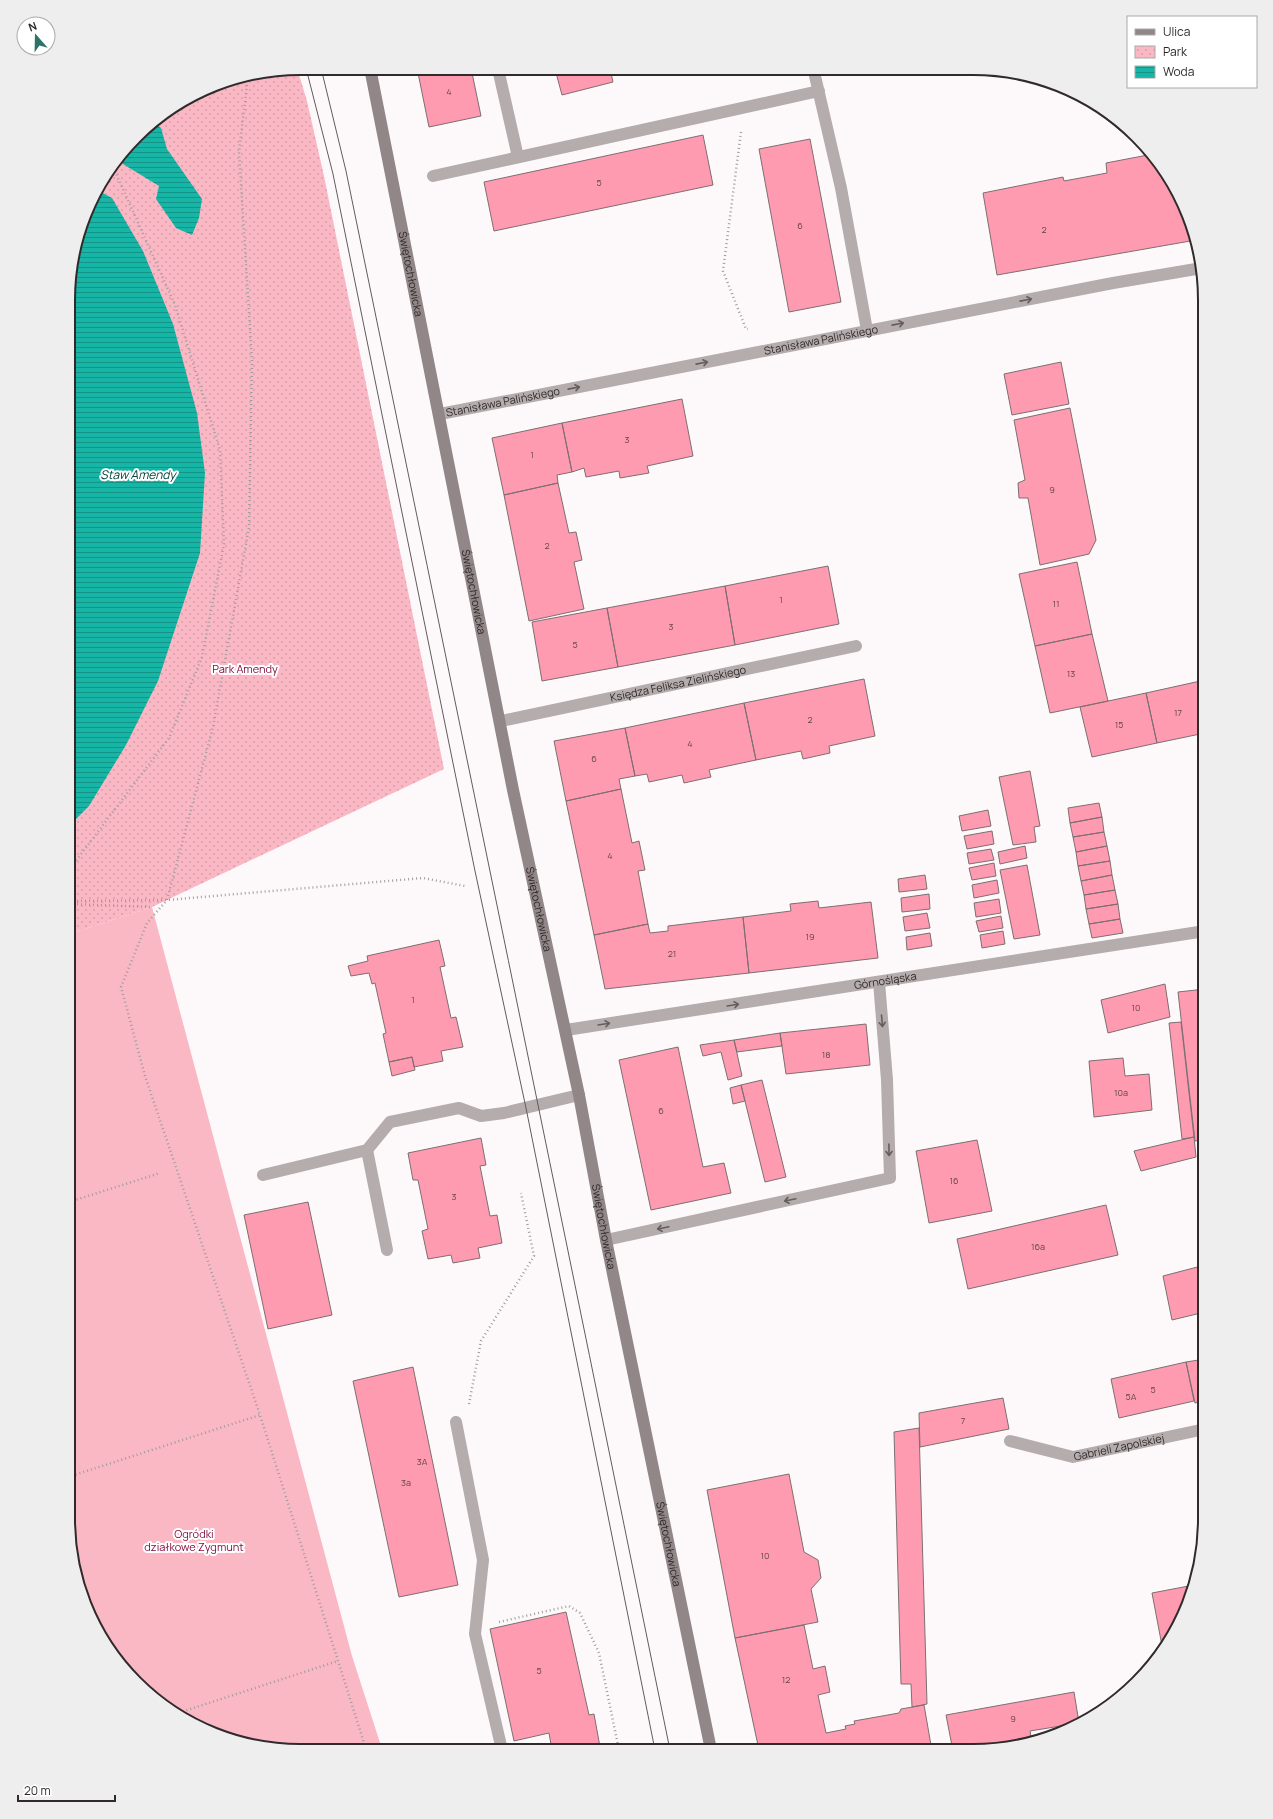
<svg xmlns="http://www.w3.org/2000/svg" width="1273" height="1819" viewBox="0 0 1273 1819" font-family="Manrope,sans-serif">
  <defs>
    <pattern id="park-dots" width="8" height="8" patternUnits="userSpaceOnUse"><rect width="8" height="8" fill="#fab8c5"/><path d="M2 2h.1M6 6h.1" fill="none" stroke="#d79ea9" stroke-width="1.8" stroke-linecap="round"/></pattern>
    <pattern id="water-rules" width="6" height="5" patternUnits="userSpaceOnUse"><rect width="6" height="5" fill="#16b5a5"/><path d="M0 2.5h6" fill="none" stroke="#149387"/></pattern>
  </defs>
  <rect width="100%" height="100%" fill="#fdf9fa"/>
  <!-- park -->
  <path fill="url(#park-dots)" d="M 297,68 L 307,101 L 324,176 L 444,769 L 152,907 L 69,934 L 70,269 L 99,184 L 147,125 L 225,80 Z"/>
  <!-- garden -->
  <path fill="#fab8c5" d="M 152,907 L 352,1656 L 382,1749 L 270,1749 L 211,1733 L 171,1712 L 125,1672 L 92,1622 L 72,1565 L 68,1519 L 69,934 Z"/>
  <!-- water -->
  <path fill="url(#water-rules)" d="M 153,122 L 161,128 L 167,149 L 202,199 L 199,218 L 192,235 L 176,228 L 156,199 L 159,186 L 118,161 L 147,125 Z
    M 97,190 L 112,198 L 143,251 L 173,324 L 197,413 L 205,473 L 200,553 L 158,681 L 126,745 L 89,806 L 69,826 L 70,269 Z"/>
  <!-- building -->
  <path fill="#fe9bb1" stroke="#7e6e71" d="M 417,68 L 471,68 L 481,116 L 429,127 Z
    M 555,69 L 610,69 L 613,82 L 562,95 Z
    M 703,135 L 713,185 L 494,231 L 484,182 Z
    M 810,139 L 841,302 L 789,312 L 759,149 Z
    M 1153,154 L 1181,197 L 1196,240 L 997,275 L 983,193 L 1063,177 L 1064,181 L 1107,173 L 1106,163 Z
    M 1205,337 L 1205,371 L 1199,338 Z
    M 1061,362 L 1069,404 L 1012,415 L 1004,374 Z
    M 682,399 L 693,456 L 647,466 L 649,473 L 620,478 L 619,471 L 586,477 L 584,468 L 572,472 L 562,423 Z
    M 1070,408 L 1096,540 L 1089,554 L 1040,565 L 1028,498 L 1019,498 L 1018,483 L 1025,480 L 1014,420 Z
    M 562,423 L 572,472 L 557,475 L 558,483 L 504,495 L 492,438 Z
    M 558,483 L 569,533 L 576,532 L 582,560 L 574,562 L 584,609 L 529,621 L 504,495 Z
    M 1077,562 L 1092,634 L 1035,646 L 1019,574 Z
    M 828,566 L 839,624 L 735,645 L 725,586 Z
    M 725,586 L 735,645 L 618,667 L 607,608 Z
    M 607,608 L 618,667 L 542,681 L 532,622 Z
    M 1092,634 L 1108,701 L 1050,713 L 1035,646 Z
    M 864,679 L 875,736 L 829,746 L 830,753 L 803,759 L 801,751 L 756,760 L 744,703 Z
    M 1205,680 L 1205,733 L 1157,743 L 1146,693 Z
    M 1146,693 L 1157,743 L 1092,757 L 1080,707 Z
    M 744,703 L 756,760 L 709,770 L 711,777 L 684,783 L 682,775 L 649,782 L 647,774 L 635,776 L 625,728 Z
    M 625,728 L 635,776 L 619,779 L 621,789 L 566,801 L 554,741 Z
    M 1030,771 L 1040,826 L 1034,827 L 1036,842 L 1013,845 L 999,777 Z
    M 621,789 L 632,843 L 639,841 L 645,870 L 638,871 L 648,924 L 594,935 L 566,801 Z
    M 1099,803 L 1102,817 L 1070,823 L 1068,808 Z
    M 988,810 L 991,826 L 962,831 L 959,816 Z
    M 1102,817 L 1104,832 L 1073,837 L 1070,823 Z
    M 992,831 L 994,844 L 967,849 L 964,836 Z
    M 1104,832 L 1107,846 L 1076,852 L 1073,837 Z
    M 1025,846 L 1027,858 L 1000,864 L 998,852 Z
    M 1107,846 L 1110,861 L 1078,866 L 1076,852 Z
    M 991,849 L 994,860 L 969,864 L 967,853 Z
    M 1110,861 L 1112,875 L 1081,881 L 1078,866 Z
    M 994,863 L 996,876 L 972,880 L 969,868 Z
    M 1027,865 L 1040,935 L 1014,939 L 1000,870 Z
    M 925,875 L 927,889 L 899,892 L 898,879 Z
    M 1112,875 L 1115,890 L 1084,895 L 1081,881 Z
    M 997,880 L 999,893 L 974,898 L 972,885 Z
    M 1115,890 L 1118,904 L 1086,909 L 1084,895 Z
    M 929,894 L 930,909 L 902,912 L 901,898 Z
    M 999,899 L 1001,913 L 976,917 L 974,903 Z
    M 818,901 L 819,908 L 871,902 L 878,958 L 749,973 L 743,917 L 791,911 L 790,904 Z
    M 1118,904 L 1120,919 L 1089,924 L 1086,909 Z
    M 927,913 L 930,928 L 905,931 L 903,917 Z
    M 1001,916 L 1003,928 L 979,932 L 976,921 Z
    M 743,917 L 749,973 L 605,989 L 594,935 L 648,924 L 650,933 L 668,931 L 668,926 Z
    M 1120,919 L 1123,933 L 1092,938 L 1089,924 Z
    M 1003,931 L 1005,944 L 982,948 L 980,935 Z
    M 930,933 L 932,946 L 907,950 L 906,937 Z
    M 439,940 L 445,966 L 440,967 L 451,1018 L 456,1017 L 463,1047 L 441,1051 L 443,1061 L 414,1067 L 412,1057 L 389,1062 L 383,1034 L 386,1033 L 375,983 L 372,984 L 369,973 L 351,976 L 348,966 L 368,961 L 367,956 Z
    M 1165,984 L 1170,1017 L 1108,1033 L 1101,1000 Z
    M 1205,989 L 1205,1140 L 1195,1141 L 1178,992 Z
    M 1181,1022 L 1194,1137 L 1182,1139 L 1169,1023 Z
    M 866,1024 L 870,1065 L 786,1074 L 780,1033 Z
    M 780,1033 L 782,1046 L 737,1052 L 734,1040 Z
    M 734,1040 L 742,1076 L 728,1080 L 721,1052 L 703,1056 L 700,1045 Z
    M 678,1047 L 703,1167 L 724,1163 L 731,1193 L 651,1210 L 619,1060 Z
    M 412,1057 L 415,1070 L 392,1076 L 389,1062 Z
    M 1123,1058 L 1125,1076 L 1149,1074 L 1152,1110 L 1094,1117 L 1089,1061 Z
    M 762,1080 L 786,1177 L 765,1182 L 741,1085 Z
    M 741,1085 L 745,1101 L 733,1104 L 730,1088 Z
    M 1194,1137 L 1196,1157 L 1141,1171 L 1134,1151 Z
    M 481,1138 L 486,1165 L 480,1166 L 490,1216 L 497,1215 L 502,1243 L 478,1248 L 480,1258 L 453,1263 L 451,1255 L 428,1259 L 422,1231 L 428,1229 L 418,1180 L 413,1180 L 408,1153 Z
    M 977,1140 L 992,1211 L 929,1223 L 916,1151 Z
    M 308,1202 L 332,1315 L 268,1329 L 244,1215 Z
    M 1106,1205 L 1118,1255 L 968,1289 L 957,1239 Z
    M 1205,1265 L 1205,1312 L 1172,1320 L 1163,1276 Z
    M 1205,1359 L 1205,1401 L 1195,1403 L 1186,1362 Z
    M 1186,1362 L 1194,1401 L 1119,1418 L 1111,1379 Z
    M 413,1367 L 458,1585 L 399,1597 L 353,1381 Z
    M 1003,1398 L 1009,1429 L 920,1447 L 919,1413 Z
    M 919,1428 L 927,1704 L 912,1707 L 911,1684 L 901,1684 L 894,1432 Z
    M 789,1474 L 804,1552 L 818,1560 L 821,1578 L 811,1589 L 818,1622 L 735,1638 L 707,1490 Z
    M 1194,1585 L 1193,1594 L 1166,1648 L 1163,1651 L 1152,1593 Z
    M 566,1612 L 589,1715 L 594,1714 L 600,1747 L 584,1750 L 552,1750 L 549,1733 L 514,1741 L 490,1629 Z
    M 804,1625 L 813,1669 L 825,1666 L 830,1692 L 818,1695 L 826,1733 L 846,1729 L 845,1726 L 855,1724 L 854,1721 L 899,1713 L 901,1709 L 924,1705 L 932,1751 L 759,1750 L 735,1638 Z
    M 1074,1692 L 1079,1723 L 1030,1731 L 1032,1743 L 974,1751 L 953,1751 L 946,1715 Z"/>
  <g fill="none" stroke-linecap="round" stroke-linejoin="round">
    <!-- path -->
    <path stroke="#a09b9c" stroke-width="2.5" stroke-dasharray="1 3" stroke-linecap="butt" d="M 248,77 L 239,152 L 252,361 L 249,527 L 213,727 L 167,900 L 147,923 L 121,987 L 145,1076 L 260,1415 L 366,1749
      M 741,132 L 723,271 L 746,329 L 748,329
      M 69,870 L 169,738 L 202,657 L 224,544 L 220,450 L 175,305 L 113,167
      M 69,901 L 167,900 L 423,878 L 465,886
      M 69,904 L 152,907
      M 69,1202 L 160,1173
      M 469,1404 L 481,1341 L 534,1256 L 521,1193
      M 68,1477 L 260,1415
      M 499,1622 L 569,1606 L 580,1613 L 599,1653 L 619,1750
      M 175,1714 L 338,1661"/>
    <!-- lane -->
    <path stroke="#b4acad" stroke-width="12" d="M 498,69 L 518,157
      M 816,69 L 815,76 L 841,188 L 867,330
      M 433,176 L 819,91
      M 606,1240 L 890,1178 L 887,1080 L 879,982
      M 456,1422 L 483,1560 L 475,1634 L 502,1750"/>
    <!-- street -->
    <g stroke="#b4acad" stroke-width="12">
      <path id="s1" d="M 440,414 L 1113,283 L 1202,268"/>
      <path id="s2" d="M 501,721 L 856,646"/>
      <path id="s3" d="M 566,1030 L 1205,931"/>
      <path d="M 367,1150 L 387,1250"/>
      <path d="M 263,1175 L 367,1150 L 390,1122 L 459,1108 L 481,1116 L 504,1113 L 579,1095"/>
      <path id="s4" d="M 1010,1441 L 1073,1457 L 1205,1429"/>
    </g>
    <!-- secondary -->
    <path stroke="#918688" stroke-width="12" id="s5" d="M 370,68 L 513,790 L 579,1095 L 606,1240 L 711,1750"/>
    <!-- tram -->
    <path stroke="#615b5c" stroke-width="1" d="M 306,68 L 333,174 L 475,871 L 526,1108 L 655,1750
      M 321,68 L 346,171 C 454,697 563,1224 670,1750"/>
  </g>
  <!-- one-way arrows -->
  <defs><path id="oneway-shaft" d="M-6 0H5M1.5-3L5.5 0L1.5 3" fill="none" stroke-width="1.6" stroke-linecap="round" stroke-linejoin="round"/></defs>
  <g stroke="#655e5f">
    <use href="#oneway-shaft" transform="translate(1026 300) rotate(-11)"/>
    <use href="#oneway-shaft" transform="translate(898 324) rotate(-11)"/>
    <use href="#oneway-shaft" transform="translate(702 363) rotate(-11)"/>
    <use href="#oneway-shaft" transform="translate(574 388) rotate(-11)"/>
    <use href="#oneway-shaft" transform="translate(733 1005) rotate(-9)"/>
    <use href="#oneway-shaft" transform="translate(882 1021) rotate(85)"/>
    <use href="#oneway-shaft" transform="translate(604 1024) rotate(-9)"/>
    <use href="#oneway-shaft" transform="translate(889 1150) rotate(89)"/>
    <use href="#oneway-shaft" transform="translate(790 1200) rotate(168)"/>
    <use href="#oneway-shaft" transform="translate(663 1228) rotate(168)"/>
  </g>
  <g text-anchor="middle" stroke-width="4" stroke-linejoin="round" paint-order="stroke">
    <!-- number labels -->
    <g font-size="9" fill="#64464c">
      <text x="449" y="95">4</text>
      <text x="599" y="186">5</text>
      <text x="800" y="229">6</text>
      <text x="1044" y="233">2</text>
      <text x="627" y="443">3</text>
      <text x="532" y="458">1</text>
      <text x="1052" y="493">9</text>
      <text x="547" y="549">2</text>
      <text x="781" y="603">1</text>
      <text x="1056" y="607">11</text>
      <text x="671" y="630">3</text>
      <text x="575" y="648">5</text>
      <text x="1071" y="677">13</text>
      <text x="1178" y="716">17</text>
      <text x="810" y="723">2</text>
      <text x="1119" y="728">15</text>
      <text x="690" y="747">4</text>
      <text x="594" y="762">6</text>
      <text x="610" y="859">4</text>
      <text x="810" y="940">19</text>
      <text x="672" y="957">21</text>
      <text x="413" y="1003">1</text>
      <text x="1136" y="1011">10</text>
      <text x="826" y="1058">18</text>
      <text x="1121" y="1096">10a</text>
      <text x="661" y="1114">6</text>
      <text x="954" y="1184">16</text>
      <text x="454" y="1200">3</text>
      <text x="1038" y="1250">16a</text>
      <text x="1153" y="1393">5</text>
      <text x="1131" y="1400">5A</text>
      <text x="963" y="1424">7</text>
      <text x="422" y="1465">3A</text>
      <text x="406" y="1486">3a</text>
      <text x="765" y="1559">10</text>
      <text x="539" y="1674">5</text>
      <text x="786" y="1683">12</text>
      <text x="1013" y="1722">9</text>
    </g>
    <!-- street labels -->
    <g font-size="11" fill="#302a2b" stroke="#fff">
      <text dy="4" stroke="none"><textPath href="#s5" startOffset="210">Świętochłowicka</textPath></text>
      <text dy="4" stroke="none"><textPath href="#s1" startOffset="388">Stanisława Palińskiego</textPath></text>
      <text dy="4" stroke="none"><textPath href="#s1" startOffset="64">Stanisława Palińskiego</textPath></text>
      <text dy="4" stroke="none"><textPath href="#s5" startOffset="534">Świętochłowicka</textPath></text>
      <text dy="4" stroke="none"><textPath href="#s2" startOffset="181">Księdza Feliksa Zielińskiego</textPath></text>
      <text dy="4" stroke="none"><textPath href="#s5" startOffset="858">Świętochłowicka</textPath></text>
      <text dy="4" stroke="none"><textPath href="#s3" startOffset="323">Górnośląska</textPath></text>
      <text dy="4" stroke="none"><textPath href="#s5" startOffset="1182">Świętochłowicka</textPath></text>
      <text dy="4" stroke="none"><textPath href="#s4" startOffset="112">Gabrieli Zapolskiej</textPath></text>
      <text dy="4" stroke="none"><textPath href="#s5" startOffset="1506">Świętochłowicka</textPath></text>
    </g>
    <!-- park labels -->
    <g font-size="11" fill="#7f0638" stroke="#fff">
      <text x="245" y="673">Park Amendy</text>
      <text x="194" y="1538">Ogródki<tspan x="194" dy="13">działkowe Zygmunt</tspan></text>
    </g>
    <!-- water labels -->
    <g font-size="12" font-style="italic" fill="#01423b" stroke="#fff">
      <text x="138" y="479">Staw Amendy</text>
    </g>
  </g>
  <!-- crop -->
  <path d="M0 0H1273V1819H0ZM300 75H973A225 225 0 0 1 1198 300V1519A225 225 0 0 1 973 1744H300A225 225 0 0 1 75 1519V300A225 225 0 0 1 300 75Z" fill="#eee" fill-rule="evenodd"/>
  <path fill="none" stroke="#302a2b" stroke-width="2" d="M300 75H973A225 225 0 0 1 1198 300V1519A225 225 0 0 1 973 1744H300A225 225 0 0 1 75 1519V300A225 225 0 0 1 300 75Z"/>
  <!-- legend -->
  <rect x="1127" y="16" width="130" height="72" fill="#ffffff" stroke="#acaaaa"/>
  <rect x="1135" y="29" width="20" height="6" fill="#918688" stroke="#acaaaa"/>
  <text x="1163" y="36" font-size="12" fill="#302a2b">Ulica</text>
  <rect x="1135" y="46" width="20" height="12" fill="url(#park-dots)" stroke="#acaaaa"/>
  <text x="1163" y="56" font-size="12" fill="#302a2b">Park</text>
  <rect x="1135" y="66" width="20" height="12" fill="url(#water-rules)" stroke="#acaaaa"/>
  <text x="1163" y="76" font-size="12" fill="#302a2b">Woda</text>
  <!-- north arrow -->
  <g transform="translate(36 36) rotate(340)"><circle r="19" fill="#ffffff" stroke="#acaaaa"/>
  <path d="M0-3L7 15L0 10L-7 15Z" fill="#2d736a"/>
  <text y="-6" font-size="11" font-weight="bold" text-anchor="middle" fill="#302a2b">N</text>
  </g>
  <!-- scale -->
  <path d="M18 1795v6h97v-6" fill="none" stroke="#302a2b" stroke-width="2"/>
  <text x="24" y="1795" font-size="12" fill="#302a2b" stroke="#ffffff" stroke-width="3" paint-order="stroke">20 m</text>
</svg>
